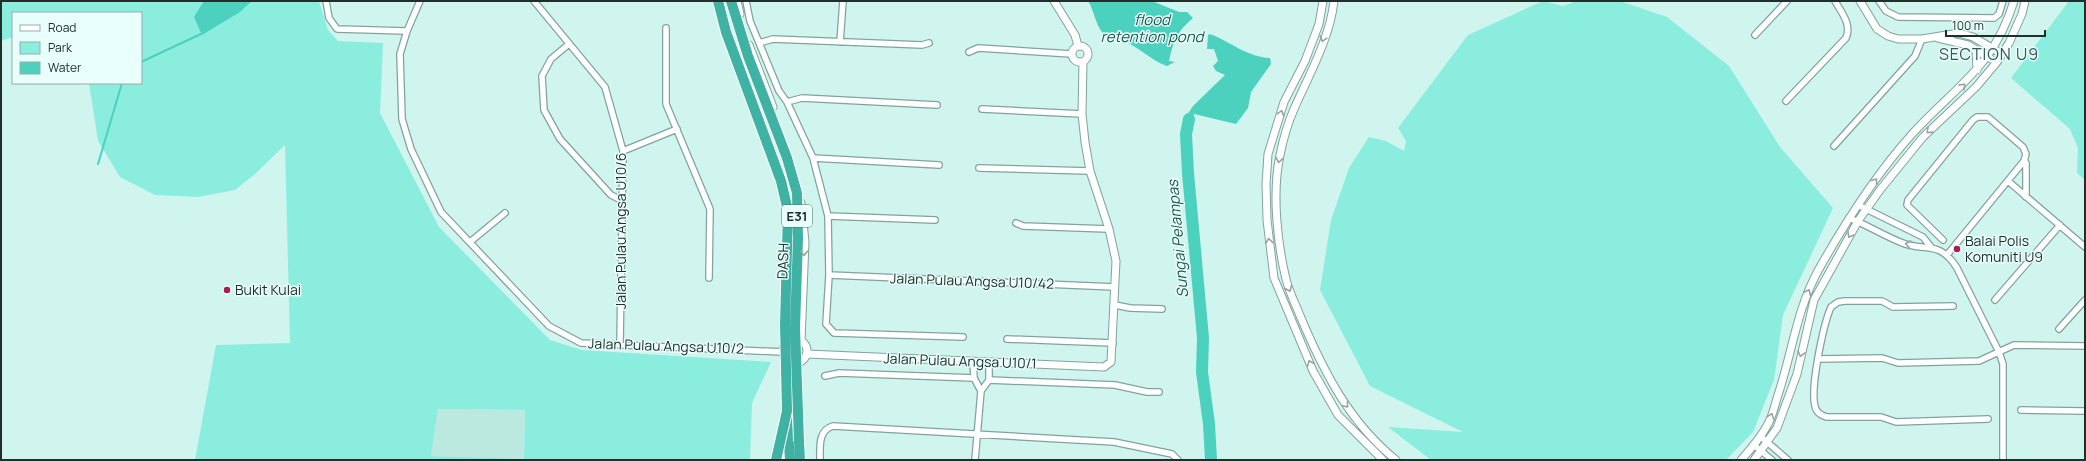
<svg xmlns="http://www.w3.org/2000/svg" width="2086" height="461" viewBox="0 0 2086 461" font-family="Manrope,sans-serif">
  <rect width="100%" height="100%" fill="#d0f5ee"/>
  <!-- built -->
  <path fill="#bbe9e0" d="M 438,409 L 525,410 L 524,459 L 431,456 Z"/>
  <!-- green -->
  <path fill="#8bedde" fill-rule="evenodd" d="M 1,1 L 204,1 L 201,5 L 240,12 L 252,1 L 319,1 L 328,30 L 338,41 L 383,43 L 380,113 L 439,227 L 550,340 L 582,350 L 771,362 L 752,403 L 750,460 L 195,460 L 216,345 L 290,343 L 285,145 L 255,174 L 235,190 L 198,197 L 155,195 L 120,177 L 98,141 L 89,83 L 141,83 L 141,13 L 13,13 L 13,37 L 1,41 ZM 438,409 L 525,410 L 524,459 L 431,456 Z
    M 1543,1 L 1563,6 L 1577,1 L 1620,1 L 1667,17 L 1729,66 L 1780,147 L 1833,208 L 1783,315 L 1774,380 L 1753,432 L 1726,460 L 1431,460 L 1388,427 L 1463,432 L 1370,386 L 1320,290 L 1331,220 L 1349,168 L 1369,137 L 1386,141 L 1404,151 L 1406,141 L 1398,128 L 1468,35 Z
    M 2069,1 L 2085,1 L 2085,180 L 2077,173 L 2078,148 L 2070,129 L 2011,78 Z"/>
  <!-- water -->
  <path fill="#4cd1bf" d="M 204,1 L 252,1 L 240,12 L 202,35 L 194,17 Z
    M 1088,1 L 1152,1 L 1179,12 L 1187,12 L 1193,18 C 1176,33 1174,40 1169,61 L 1175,62 L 1167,66 C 1153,61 1143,51 1130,44 C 1121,39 1108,40 1102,32 C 1095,23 1094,10 1088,1 Z
    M 1210,34 C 1231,42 1247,57 1270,58 L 1271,64 L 1251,92 L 1248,108 L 1236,124 L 1194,114 L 1188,133 L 1183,134 L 1187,115 L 1193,106 L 1225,75 L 1216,71 L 1213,66 L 1218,61 L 1214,49 L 1207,49 L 1208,35 Z"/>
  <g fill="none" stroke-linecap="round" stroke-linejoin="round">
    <!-- stream -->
    <path stroke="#4cd1bf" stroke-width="2" d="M 141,62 L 203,33
      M 98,164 L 122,83"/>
    <!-- river -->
    <path stroke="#4cd1bf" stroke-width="12" d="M 1189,119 L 1186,134 L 1188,173 L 1203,338 L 1202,372 L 1209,424 L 1211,460"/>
    <!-- minor casing -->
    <g stroke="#81a39d" stroke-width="8">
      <path id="minor" d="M 326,1 L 329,18 L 337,29 L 407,31
        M 420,1 L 407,31 L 400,54 L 402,119 L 411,149 L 441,212 L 549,326 L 581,343 L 783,352
        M 534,1 L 605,87 L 623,151 L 620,345
        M 746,1 L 750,21 L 779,91 L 787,102 L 813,158 L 828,216 L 829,275 L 826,324 L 834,333 L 963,337
        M 1879,1 L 1886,11 L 1898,17 L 1994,18 L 1999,14 L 2003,1
        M 666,28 L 666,104 L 710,209 L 709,278
        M 1755,35 L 1787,1
        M 840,42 L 843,1
        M 759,43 L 773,39 L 922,45 L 929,43
        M 569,44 L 551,59 L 542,76 L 544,110 L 560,139 L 611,195 L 621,200
        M 969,52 L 978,48 L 1072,54
        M 1786,101 L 1846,38 C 1852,24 1841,12 1835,1
        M 787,102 L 802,98 L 937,105
        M 982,109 L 1082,114
        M 1834,146 L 1915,56 L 1922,39
        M 623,151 L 677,129
        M 813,158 L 939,165
        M 2024,161 L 2026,163 L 2026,197
        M 979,168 L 1090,171
        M 2008,181 L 2085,247
        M 1858,205 L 1923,237 L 1931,247
        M 828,216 L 935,220
        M 1849,218 C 1867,225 1883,235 1900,242 C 1925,253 1939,239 1957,268 L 1999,352 L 2003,364 L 2003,460
        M 1016,223 L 1023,226 L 1109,229
        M 1943,240 L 1907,205 L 1908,200 L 1973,120 L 1977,117 L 1988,117 L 2023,147 L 2026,154 L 2024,161 L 1947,255
        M 470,242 L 505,213
        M 829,275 L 1115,287
        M 1995,300 L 2060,225
        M 1115,305 L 1130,308 L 1162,309
        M 1953,306 L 1893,307 L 1882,301 L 1845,301 L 1838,302 L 1831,307 C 1824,323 1807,397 1817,411 C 1820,415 1823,416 1827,417 L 1881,417 L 1896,422 L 1988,419
        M 2059,329 L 2085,300
        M 1007,339 L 1113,343
        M 1818,359 L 1882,358 L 1898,363 L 1979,361 L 2014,345 L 2085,346
        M 973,361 L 974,378 L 981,391 L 989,380 L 989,362
        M 825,376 L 839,373 L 974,378
        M 989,380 L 1115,385 L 1147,392 L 1159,392
        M 2021,410 L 2085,411
        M 1760,436 L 1788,460
        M 1754,445 L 1772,460
        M 820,460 C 820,447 818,430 833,426 L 1114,442 L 1172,454 L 1178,460
        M 975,460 L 981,391"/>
    </g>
    <!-- tertiary casing -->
    <g stroke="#81a39d" stroke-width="9">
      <path id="tertiary" d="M 737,1 L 740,14
        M 1054,1 L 1075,35 L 1078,46
        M 1323,1 L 1319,24 L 1305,61 L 1284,102 L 1268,154 L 1266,184 L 1267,220 L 1274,278 L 1313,371 L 1338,415 L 1383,460
        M 1334,1 C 1330,38 1309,75 1294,109 C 1288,123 1283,140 1280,155 C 1272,192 1277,242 1286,279 C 1289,292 1296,305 1301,318 C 1324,372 1349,422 1396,460
        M 1860,1 L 1877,29 L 1888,36 L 1898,39 L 1922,39 L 1959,33 L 1973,37 L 1997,51
        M 1938,38 L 1968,45 L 1991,59
        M 749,45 L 773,107
        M1072 54a8 8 0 1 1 16 0a8 8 0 1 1-16 0Z
        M 1976,50 L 1977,70
        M783 351a12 12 0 1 1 24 0a12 12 0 1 1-24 0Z
        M 801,341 L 805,242 L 801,203
        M 807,354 L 1104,367 L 1111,362 L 1116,261 L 1109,229 L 1090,171 L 1085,142 L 1082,114 L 1083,62
        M 782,460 L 783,446
        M 1741,460 C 1751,449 1761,437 1768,424 C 1773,415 1775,404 1778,395 C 1792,353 1797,308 1819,269 C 1846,221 1876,174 1913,133 C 1956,86 1994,67 2014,1
        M 1754,460 L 1777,428 L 1797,374 L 1814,300 L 1858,221 L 1880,190 L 1923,137 L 1976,87 L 1997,62 L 2009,43 L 2022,14 L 2025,1"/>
    </g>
    <!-- motorway casing -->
    <g stroke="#fff" stroke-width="12">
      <path id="motorway" d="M 787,416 L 790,460
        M 799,441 L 800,460"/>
    </g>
    <!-- minor -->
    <use href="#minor" stroke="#fff" stroke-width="5.5"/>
    <!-- tertiary -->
    <use href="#tertiary" stroke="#fff" stroke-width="7"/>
    <!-- motorway -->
    <use href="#motorway" stroke="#3fb2a3" stroke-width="10"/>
    <!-- motorway-bridge casing -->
    <g stroke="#fff" stroke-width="12" stroke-linecap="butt">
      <path id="motorway-bridge" d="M 718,1 L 726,32 L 781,181 L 788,211 L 785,325 L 787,411 L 776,460
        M 731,1 L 748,56 L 787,158 L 797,193 L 798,238 L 795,328 L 799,441"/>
    </g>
    <!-- motorway-bridge -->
    <use href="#motorway-bridge" stroke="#3fb2a3" stroke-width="10"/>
  </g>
  <!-- one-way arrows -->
  <defs><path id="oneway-chevron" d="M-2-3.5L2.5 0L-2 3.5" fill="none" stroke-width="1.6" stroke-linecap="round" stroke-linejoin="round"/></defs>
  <g stroke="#9ba1a0">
    <use href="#oneway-chevron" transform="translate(1323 39) rotate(107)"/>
    <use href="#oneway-chevron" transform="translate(1963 86) rotate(-44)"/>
    <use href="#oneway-chevron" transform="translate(1281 113) rotate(-74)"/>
    <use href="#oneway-chevron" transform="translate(1929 131) rotate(136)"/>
    <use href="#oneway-chevron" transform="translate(1279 160) rotate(99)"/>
    <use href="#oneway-chevron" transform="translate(1875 181) rotate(-54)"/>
    <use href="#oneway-chevron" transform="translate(1850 235) rotate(120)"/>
    <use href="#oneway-chevron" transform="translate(1269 241) rotate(-97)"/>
    <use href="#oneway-chevron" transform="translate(1908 244) rotate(-169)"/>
    <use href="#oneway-chevron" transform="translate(804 253) rotate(92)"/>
    <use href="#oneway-chevron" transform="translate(1289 289) rotate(67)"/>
    <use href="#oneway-chevron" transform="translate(1808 292) rotate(-65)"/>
    <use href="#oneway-chevron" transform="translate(1801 354) rotate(103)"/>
    <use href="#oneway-chevron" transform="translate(1310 363) rotate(-113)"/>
    <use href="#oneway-chevron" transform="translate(1346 405) rotate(51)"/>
    <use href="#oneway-chevron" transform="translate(1771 416) rotate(-71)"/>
  </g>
  <!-- markers -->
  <g fill="#aa1a55" stroke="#e9fffb" stroke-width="1.5">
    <circle cx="1957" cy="249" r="4"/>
    <circle cx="227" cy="290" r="4"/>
  </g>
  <g text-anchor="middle" stroke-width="3" stroke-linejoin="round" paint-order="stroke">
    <!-- shield labels -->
    <rect fill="#e9fffb" stroke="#5d6d6a" stroke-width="1" x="782" y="205" width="30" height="22" rx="3"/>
    <g font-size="13" font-weight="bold" fill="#212f2c">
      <text x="797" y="221">E31</text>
    </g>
    <!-- street labels -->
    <g font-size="14" fill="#212f2c" stroke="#e9fffb">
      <text transform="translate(621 231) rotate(-90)" y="5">Jalan Pulau Angsa U10/6</text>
      <text transform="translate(783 261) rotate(-88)" y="5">DASH</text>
      <text transform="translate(972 281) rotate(2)" y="5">Jalan Pulau Angsa U10/42</text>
      <text transform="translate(666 346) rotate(2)" y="5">Jalan Pulau Angsa U10/2</text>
      <text transform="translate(960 361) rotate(2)" y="5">Jalan Pulau Angsa U10/1</text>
    </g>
    <!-- poi labels -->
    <g font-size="14" fill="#212f2c" stroke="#e9fffb" text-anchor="start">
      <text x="1965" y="246">Balai Polis<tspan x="1965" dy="16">Komuniti U9</tspan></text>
      <text x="235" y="295">Bukit Kulai</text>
    </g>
    <!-- water labels -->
    <g font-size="15" font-style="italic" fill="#1d544d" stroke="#e9fffb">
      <text x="1152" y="25">flood<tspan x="1152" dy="17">retention pond</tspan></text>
      <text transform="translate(1178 239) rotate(-95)" y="5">Sungai Pelampas</text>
    </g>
    <!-- quarter labels -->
    <g font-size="16" letter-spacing="1" fill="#375752" stroke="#e9fffb">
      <text x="1989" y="60">SECTION U9</text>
    </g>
  </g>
  <!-- border -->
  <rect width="2086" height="461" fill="none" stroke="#212f2c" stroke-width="4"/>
  <!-- legend -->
  <rect x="12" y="12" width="130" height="72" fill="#e9fffb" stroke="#99aca8"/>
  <rect x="20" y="25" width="20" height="6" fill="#ffffff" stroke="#99aca8"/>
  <text x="48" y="32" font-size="12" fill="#212f2c">Road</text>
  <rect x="20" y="42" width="20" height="12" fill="#8bedde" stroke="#99aca8"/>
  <text x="48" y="52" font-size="12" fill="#212f2c">Park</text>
  <rect x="20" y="62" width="20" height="12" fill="#4cd1bf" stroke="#99aca8"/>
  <text x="48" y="72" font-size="12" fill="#212f2c">Water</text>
  <!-- scale -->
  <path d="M1946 30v6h99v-6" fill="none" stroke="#212f2c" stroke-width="2"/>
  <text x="1952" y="30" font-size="12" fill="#212f2c" stroke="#e9fffb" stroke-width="3" paint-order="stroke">100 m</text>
</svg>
